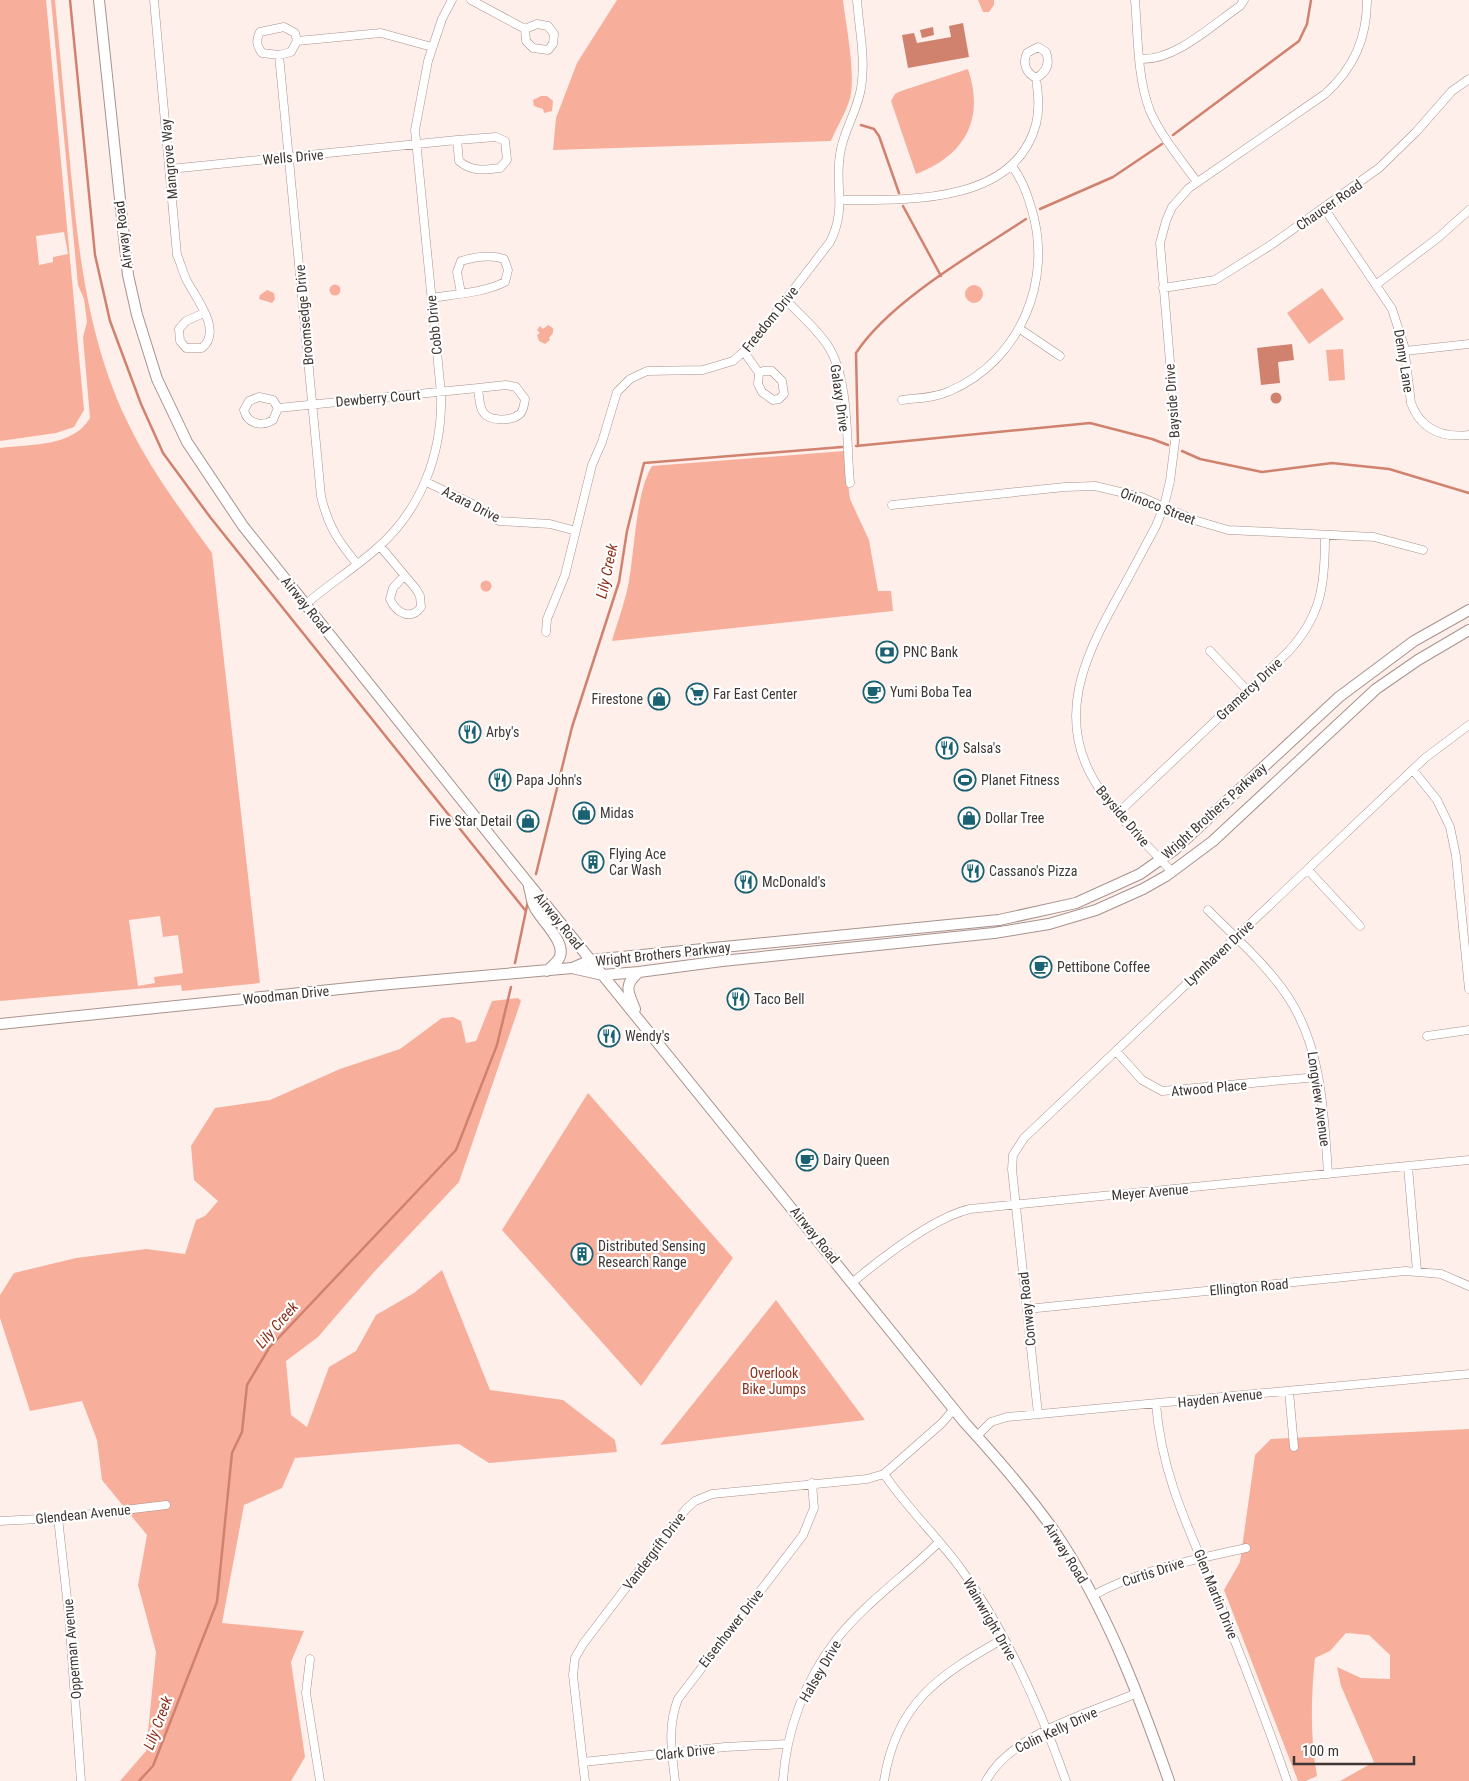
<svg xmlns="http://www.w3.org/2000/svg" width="1469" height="1781" viewBox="0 0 1469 1781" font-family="'Roboto Condensed',sans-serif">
  <rect width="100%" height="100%" fill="#feefeb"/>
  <!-- green -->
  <path fill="#f7af9c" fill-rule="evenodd" d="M 0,0 L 46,0 L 84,410 L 74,427 L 56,433 L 0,441 ZM 64,232 L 68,254 L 53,257 L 53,262 L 39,265 L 36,236 Z
    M 51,0 L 55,0 C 60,54 65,108 70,162 C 78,250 88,339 126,419 C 149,468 181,510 212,553 L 260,983 L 182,991 L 181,985 L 0,1001 L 0,448 C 31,444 73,447 90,418 L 83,337 L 87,322 L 84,299 L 78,285 ZM 160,916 L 163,937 L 178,935 L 183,973 L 154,977 L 155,983 L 138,986 L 129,920 Z
    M 617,0 L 843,0 C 846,26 856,73 850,98 C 846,113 837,126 831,141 L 553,150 L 556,118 L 577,63 Z
    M 978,0 L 994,0 L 994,5 L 989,12 L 983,12 Z
    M 968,69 C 985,119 965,156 916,174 L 891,101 L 895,94 L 901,91 Z
    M 541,96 L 547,96 L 553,101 L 552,111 L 544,113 L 543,109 L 534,106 L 533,100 Z
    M329.5 290a5.5 5.5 0 1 1 11 0a5.5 5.5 0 1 1-11 0Z
    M965 294a9 9 0 1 1 18 0a9 9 0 1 1-18 0Z
    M 1322,288 L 1344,319 L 1309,344 L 1287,313 Z
    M 267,290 L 274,293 L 275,299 L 272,303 L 259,299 L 260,295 Z
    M 548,325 L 553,328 L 553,333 L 549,338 L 550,340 L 545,344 L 539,341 L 537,335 L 540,333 L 537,330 L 540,326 L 543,329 Z
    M 1343,349 L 1345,380 L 1329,381 L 1326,350 Z
    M 844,451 L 850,499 L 869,540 L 878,591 L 891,591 L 893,611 L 612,641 C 617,623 624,605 628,586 C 635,552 635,494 652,466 Z
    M480.5 586a5.5 5.5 0 1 1 11 0a5.5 5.5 0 1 1-11 0Z
    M 518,998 L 521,1001 L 459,1182 L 374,1272 L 318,1337 L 286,1361 L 291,1415 L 307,1427 L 329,1367 L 356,1351 L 376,1315 L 414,1293 L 442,1270 L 490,1390 L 563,1400 L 615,1440 L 617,1452 L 489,1463 L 459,1444 L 295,1458 L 282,1488 L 244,1505 L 222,1623 L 304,1631 L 291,1662 L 305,1757 L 291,1781 L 120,1781 L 146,1751 L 156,1652 L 138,1585 L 147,1535 L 102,1480 L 97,1440 L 82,1401 L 30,1411 L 0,1318 L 0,1295 L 14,1273 L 76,1258 L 146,1249 L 185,1254 L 196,1220 L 205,1216 L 218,1201 L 194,1180 L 191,1146 L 215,1108 L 270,1100 L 340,1069 L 400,1049 L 442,1018 L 453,1017 L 461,1021 L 466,1043 L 476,1041 L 492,1001 Z
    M 588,1093 L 733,1258 L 641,1386 L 502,1230 Z
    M 776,1300 L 865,1420 L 660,1445 Z
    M 1469,1429 L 1469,1781 L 1340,1781 L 1374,1762 L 1341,1686 L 1337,1667 L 1361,1678 L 1390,1679 L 1390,1655 L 1369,1635 L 1346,1633 L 1330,1651 L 1315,1658 C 1311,1697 1310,1737 1317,1776 L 1306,1781 L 1298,1781 L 1224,1590 L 1240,1562 L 1255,1455 L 1271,1439 Z"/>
  <!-- water -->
  <path fill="#d1826e" d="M 963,23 L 969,57 L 908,68 L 902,35 L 914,33 L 917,43 L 951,37 L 949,26 Z
    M 933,27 L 934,35 L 922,38 L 920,30 Z
    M 1292,344 L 1294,360 L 1278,362 L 1280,383 L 1261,385 L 1257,348 Z
    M1270.5 398a5.5 5.5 0 1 1 11 0a5.5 5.5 0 1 1-11 0Z"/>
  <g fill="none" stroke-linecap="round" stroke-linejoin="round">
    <!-- stream -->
    <path stroke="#d1826e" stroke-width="2.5" d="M 70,0 L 95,255 L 110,321 L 141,404 L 163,453 L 210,517 L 525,910
      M 861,125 L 874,129 L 879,136 L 899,193
      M 1173,135 L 1299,41 L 1307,24 L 1311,0
      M 903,206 L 941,276
      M 1040,209 L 1113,177 L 1162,144
      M 856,446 L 1090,423 L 1152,439 L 1168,445
      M 858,446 L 856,353 C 890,301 973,254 1026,219
      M 1182,451 L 1200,459 L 1262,472 L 1332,463 L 1389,469 L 1469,493
      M 536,874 L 572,727 L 619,582 L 627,531 L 644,463 L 842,447
      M 515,963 L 528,901
      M 139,1781 L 153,1766 L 217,1602 L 232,1453 L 242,1432 L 247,1385 L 269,1348 L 456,1150 L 497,1045 L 511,987"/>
    <!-- minor casing -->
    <g stroke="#a9928c" stroke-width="9">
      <path id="minor" d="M 154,0 L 177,255 C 181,264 183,273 187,281 C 196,298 223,331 202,348 L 186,348 L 180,341 L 179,329 L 186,321 L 204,313
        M 471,0 L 525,29
        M 1135,0 C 1138,36 1137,77 1150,111 C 1161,136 1181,160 1197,182
        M 537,24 L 548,26 L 554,34 L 553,44 L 548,50 L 533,48 L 526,41 L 525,29 Z
        M 284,27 L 295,33 L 297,41 L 291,52 L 279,55 L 262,53 C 256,45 256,40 260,32 Z
        M 297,41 L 381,33 L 432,47
        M 279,55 L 321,496 C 328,526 338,541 357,564
        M 1140,59 C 1175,61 1212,25 1240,6 L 1244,0
        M 170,169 L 457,140 L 459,161 C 472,172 484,170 500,168 L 507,160 L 505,141 L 496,137 L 457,140
        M 840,200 C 905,200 1015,205 1036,124 C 1040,109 1038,93 1036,78 C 1047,72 1050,63 1046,52 L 1038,47 L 1027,53 C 1022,63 1026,73 1036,78
        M 1324,208 L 1392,309 L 1404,346 L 1411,403 C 1421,430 1442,438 1469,435
        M 1377,284 L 1439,237 L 1469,210
        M 1163,288 L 1215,280 L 1271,245 L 1379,168 L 1416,132 L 1452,91 L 1469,79
        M 431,298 C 456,294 483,293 505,282 L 508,270 L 504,259 C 490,254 475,257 461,261 L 457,272 L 461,293
        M 786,300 C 800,315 817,329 828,346 C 850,380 846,443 850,483
        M 1020,329 L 1060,356
        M 1405,351 L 1469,344
        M 744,352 L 759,373 L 758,384 L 762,392 L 773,400 L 779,399 L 784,394 L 782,381 L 772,371 L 763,371 L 759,373
        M 902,400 C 918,398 935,398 950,391 C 1021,360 1054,279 1031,207 C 1027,193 1021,178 1012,166
        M 278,408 L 273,420 C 262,427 247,424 244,410 L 249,401 L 259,397 L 273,400 L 278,408 L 478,388 C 479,395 479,406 483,412 C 489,422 512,421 520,414 C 524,410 524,404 525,399 L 516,387 L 506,385 L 478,388
        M 426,482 L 475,505 L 499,521 L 550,524 L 576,531
        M 892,505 L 1065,487 L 1095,486 L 1141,497 L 1194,520 L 1228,530 L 1374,537 L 1423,550
        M 380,546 L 416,589 L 420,596 L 421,607 C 411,621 396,613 390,599 L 393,588 L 404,576
        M 306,604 C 328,585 353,569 375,550 C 421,511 443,453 441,393 L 415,130 L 428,61 L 442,19 L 452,0
        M 546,632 L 547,619 L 565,575 L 592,465 L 602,442 L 617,392 L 630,379 L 647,371 L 703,370 L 733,361 L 751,345 L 830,242 C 848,207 833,183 841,149 C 845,128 858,109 861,88 C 866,60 859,28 857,0
        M 1210,651 L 1247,690
        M 1413,770 L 1437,800 L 1450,827 L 1456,856 L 1469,989
        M 1118,813 L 1288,652 C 1322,615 1325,584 1325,536
        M 1308,870 L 1360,926
        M 1172,872 C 1146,843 1115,815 1095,782 C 1056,718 1084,658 1116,600 C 1130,575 1143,550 1156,526 L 1164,506 L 1170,481 L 1176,433 L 1160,243 L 1166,221 L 1172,207 L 1189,188 L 1325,94 C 1354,68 1367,38 1367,0
        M 1208,910 C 1235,937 1267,965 1288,997 C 1322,1048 1324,1114 1328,1174
        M 1427,1036 L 1469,1030
        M 1116,1051 L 1142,1080 L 1162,1091 L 1318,1077
        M 1408,1167 L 1417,1271
        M 853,1282 C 883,1257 932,1218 970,1209 L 1469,1160
        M 1027,1309 L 1405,1271 L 1441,1274 L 1469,1286
        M 1289,1391 L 1294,1447
        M 1156,1404 C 1162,1480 1193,1537 1221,1606 C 1244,1664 1267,1722 1287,1781
        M 1038,1414 L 1012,1169 L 1013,1155 L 1024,1138 L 1425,758 L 1469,725
        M 977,1436 L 991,1422 L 1007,1417 L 1469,1374
        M 884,1474 C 907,1508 937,1536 961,1569 C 1007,1632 1040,1708 1066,1781
        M 58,1518 L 69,1616 L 81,1781
        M 0,1521 L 58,1518 L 166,1505
        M 1092,1596 C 1139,1570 1193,1560 1246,1548
        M 310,1659 L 306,1693 L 320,1781
        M 583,1762 L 725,1747 L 787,1744
        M 585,1781 L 573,1675 L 575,1658 L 583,1644 L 686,1509 L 695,1501 L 712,1494 L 867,1479 L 884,1474 L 942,1423 L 954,1409
        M 675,1781 C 672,1753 667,1727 678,1699 L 803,1535 L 814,1508 L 812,1483
        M 783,1781 C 786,1731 805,1680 836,1640 C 865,1603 906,1575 939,1542
        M 884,1781 C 896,1703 939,1675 1003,1639
        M 986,1781 C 1012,1733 1088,1714 1137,1693"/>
    </g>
    <!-- major casing -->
    <g stroke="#a9928c" stroke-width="12">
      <path id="major" d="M 99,0 L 128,275 L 137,315 L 157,379 L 187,442 L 243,526 L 508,858 L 965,1423 C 997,1458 1028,1494 1055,1532 C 1106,1608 1139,1695 1169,1781
        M 529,887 C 531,893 531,900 534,906 C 539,919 570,944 558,960 C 555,964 551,967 547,971
        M 572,968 L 591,960 L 999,920 L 1076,903 L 1140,874 L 1174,850 L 1339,697 L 1414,641 L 1469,610
        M 635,1009 C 628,992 623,985 639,972
        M 0,1024 L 379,985 L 572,968 L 603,975 L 639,972 L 722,961 L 994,933 L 1049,924 L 1096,910 L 1143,889 L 1166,876 L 1213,841 L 1376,689 L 1418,660 L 1469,630"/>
    </g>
    <!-- minor -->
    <use href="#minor" stroke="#fff" stroke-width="8"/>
    <!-- major -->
    <use href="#major" stroke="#fff" stroke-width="10"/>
  </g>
  <!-- icons -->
  <defs>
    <g id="bank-ring" transform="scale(1.125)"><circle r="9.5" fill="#fff" stroke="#1a6271" stroke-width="1.5"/><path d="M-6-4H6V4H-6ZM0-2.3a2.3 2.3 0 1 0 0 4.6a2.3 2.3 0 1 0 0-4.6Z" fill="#1a6271"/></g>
    <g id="cafe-ring" transform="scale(1.125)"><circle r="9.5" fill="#fff" stroke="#1a6271" stroke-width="1.5"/><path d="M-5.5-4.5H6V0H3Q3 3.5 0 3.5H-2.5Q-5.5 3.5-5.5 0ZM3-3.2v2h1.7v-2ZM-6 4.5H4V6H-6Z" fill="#1a6271"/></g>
    <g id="supermarket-ring" transform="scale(1.125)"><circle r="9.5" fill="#fff" stroke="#1a6271" stroke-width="1.5"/><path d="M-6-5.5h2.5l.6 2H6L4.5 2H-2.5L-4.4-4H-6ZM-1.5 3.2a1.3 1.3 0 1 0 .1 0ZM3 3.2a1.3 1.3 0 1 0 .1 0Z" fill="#1a6271"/></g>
    <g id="shop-ring" transform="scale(1.125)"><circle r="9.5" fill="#fff" stroke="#1a6271" stroke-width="1.5"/><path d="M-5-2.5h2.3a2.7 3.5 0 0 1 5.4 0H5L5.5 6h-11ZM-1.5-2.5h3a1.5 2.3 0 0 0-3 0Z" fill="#1a6271"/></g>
    <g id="restaurant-ring" transform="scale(1.125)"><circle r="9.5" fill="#fff" stroke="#1a6271" stroke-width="1.5"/><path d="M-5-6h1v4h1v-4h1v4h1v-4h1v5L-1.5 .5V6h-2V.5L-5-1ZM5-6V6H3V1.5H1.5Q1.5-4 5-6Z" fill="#1a6271"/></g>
    <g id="stadium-ring" transform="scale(1.125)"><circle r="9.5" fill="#fff" stroke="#1a6271" stroke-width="1.5"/><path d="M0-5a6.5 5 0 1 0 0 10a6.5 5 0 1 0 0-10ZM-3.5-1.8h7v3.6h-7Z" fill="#1a6271"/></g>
    <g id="building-ring" transform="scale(1.125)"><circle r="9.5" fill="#fff" stroke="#1a6271" stroke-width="1.5"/><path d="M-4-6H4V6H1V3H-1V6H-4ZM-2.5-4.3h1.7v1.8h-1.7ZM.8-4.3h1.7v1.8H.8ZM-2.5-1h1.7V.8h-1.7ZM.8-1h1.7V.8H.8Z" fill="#1a6271"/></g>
  </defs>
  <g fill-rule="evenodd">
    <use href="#bank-ring" x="887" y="652"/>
    <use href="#cafe-ring" x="874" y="692"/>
    <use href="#supermarket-ring" x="697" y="694"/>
    <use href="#shop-ring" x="659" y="699"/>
    <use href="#restaurant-ring" x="470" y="732"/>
    <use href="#restaurant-ring" x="947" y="748"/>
    <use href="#restaurant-ring" x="500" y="780"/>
    <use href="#stadium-ring" x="965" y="780"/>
    <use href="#shop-ring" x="584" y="813"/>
    <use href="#shop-ring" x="969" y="818"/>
    <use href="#shop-ring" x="528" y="821"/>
    <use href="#building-ring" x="593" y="862"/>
    <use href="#restaurant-ring" x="973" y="871"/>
    <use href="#restaurant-ring" x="746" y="882"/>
    <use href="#cafe-ring" x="1041" y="967"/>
    <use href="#restaurant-ring" x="738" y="999"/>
    <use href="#restaurant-ring" x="609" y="1036"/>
    <use href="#cafe-ring" x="807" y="1160"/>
    <use href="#building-ring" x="582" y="1254"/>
  </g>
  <g text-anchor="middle" stroke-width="4.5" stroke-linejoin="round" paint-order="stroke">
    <!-- street labels -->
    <g font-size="14" fill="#3f3633" stroke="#fff">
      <text transform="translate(293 157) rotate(-5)" y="5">Wells Drive</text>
      <text transform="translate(169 159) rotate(-95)" y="5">Mangrove Way</text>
      <text transform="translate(1329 205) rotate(-35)" y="5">Chaucer Road</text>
      <text transform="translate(123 235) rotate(-97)" y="5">Airway Road</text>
      <text transform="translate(304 315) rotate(-95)" y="5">Broomsedge Drive</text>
      <text transform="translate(770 319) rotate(-51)" y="5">Freedom Drive</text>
      <text transform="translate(434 325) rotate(-96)" y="5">Cobb Drive</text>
      <text transform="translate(1404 361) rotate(81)" y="5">Denny Lane</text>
      <text transform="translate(378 398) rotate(-5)" y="5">Dewberry Court</text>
      <text transform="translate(840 398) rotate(82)" y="5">Galaxy Drive</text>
      <text transform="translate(1172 401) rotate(-94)" y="5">Bayside Drive</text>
      <text transform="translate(471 504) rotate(27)" y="5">Azara Drive</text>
      <text transform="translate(1158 506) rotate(21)" y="5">Orinoco Street</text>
      <text transform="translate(306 605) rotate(51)" y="5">Airway Road</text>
      <text transform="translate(1249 689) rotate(-43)" y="5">Gramercy Drive</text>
      <text transform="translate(1214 811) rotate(-42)" y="5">Wright Brothers Parkway</text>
      <text transform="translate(1123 816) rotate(50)" y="5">Bayside Drive</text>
      <text transform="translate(559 921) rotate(51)" y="5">Airway Road</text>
      <text transform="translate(1219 953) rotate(-43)" y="5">Lynnhaven Drive</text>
      <text transform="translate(663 954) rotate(-6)" y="5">Wright Brothers Parkway</text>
      <text transform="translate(286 995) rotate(-6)" y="5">Woodman Drive</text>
      <text transform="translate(1209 1088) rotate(-5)" y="5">Atwood Place</text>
      <text transform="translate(1319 1099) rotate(82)" y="5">Longview Avenue</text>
      <text transform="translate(1150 1192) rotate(-5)" y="5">Meyer Avenue</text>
      <text transform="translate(815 1235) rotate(51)" y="5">Airway Road</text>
      <text transform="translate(1249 1287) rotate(-5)" y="5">Ellington Road</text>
      <text transform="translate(1027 1309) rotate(-96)" y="5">Conway Road</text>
      <text transform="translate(1220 1398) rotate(-6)" y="5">Hayden Avenue</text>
      <text transform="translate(83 1514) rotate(-6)" y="5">Glendean Avenue</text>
      <text transform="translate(654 1551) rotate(-53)" y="5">Vandergrift Drive</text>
      <text transform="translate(1066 1553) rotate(58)" y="5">Airway Road</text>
      <text transform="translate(1153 1572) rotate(-18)" y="5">Curtis Drive</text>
      <text transform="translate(1216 1594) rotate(68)" y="5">Glen Martin Drive</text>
      <text transform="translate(990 1619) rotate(60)" y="5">Wainwright Drive</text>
      <text transform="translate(731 1628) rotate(-52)" y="5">Eisenhower Drive</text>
      <text transform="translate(72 1649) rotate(-95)" y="5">Opperman Avenue</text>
      <text transform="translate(820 1671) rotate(-60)" y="5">Halsey Drive</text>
      <text transform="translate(1056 1730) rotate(-25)" y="5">Colin Kelly Drive</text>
      <text transform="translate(685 1752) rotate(-6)" y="5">Clark Drive</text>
    </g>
    <!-- poi labels -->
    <g font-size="14" fill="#3f3633" stroke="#fff" text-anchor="start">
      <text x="903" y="657">PNC Bank</text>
      <text x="890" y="697">Yumi Boba Tea</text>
      <text x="713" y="699">Far East Center</text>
      <text x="643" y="704" text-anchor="end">Firestone</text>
      <text x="486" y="737">Arby's</text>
      <text x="963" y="753">Salsa's</text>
      <text x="516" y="785">Papa John's</text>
      <text x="981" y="785">Planet Fitness</text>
      <text x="600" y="818">Midas</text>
      <text x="985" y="823">Dollar Tree</text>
      <text x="512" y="826" text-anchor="end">Five Star Detail</text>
      <text x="609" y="859">Flying Ace<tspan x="609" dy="16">Car Wash</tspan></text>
      <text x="989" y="876">Cassano's Pizza</text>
      <text x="762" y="887">McDonald's</text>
      <text x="1057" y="972">Pettibone Coffee</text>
      <text x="754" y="1004">Taco Bell</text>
      <text x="625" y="1041">Wendy's</text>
      <text x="823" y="1165">Dairy Queen</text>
      <text x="598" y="1251">Distributed Sensing<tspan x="598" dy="16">Research Range</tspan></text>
    </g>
    <!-- park labels -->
    <g font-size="14" fill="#8d2f18" stroke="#fff">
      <text x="774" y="1378">Overlook<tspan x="774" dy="16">Bike Jumps</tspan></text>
    </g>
    <!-- water labels -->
    <g font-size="15" font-style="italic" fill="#8e2f19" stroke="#fff">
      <text transform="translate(607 571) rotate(-78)" y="5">Lily Creek</text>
      <text transform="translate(277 1325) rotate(-49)" y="5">Lily Creek</text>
      <text transform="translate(158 1723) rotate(-69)" y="5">Lily Creek</text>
    </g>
  </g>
  <!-- scale -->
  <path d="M1294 1756v8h120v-8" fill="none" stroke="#3f3633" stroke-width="2.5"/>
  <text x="1302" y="1756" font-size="15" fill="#3f3633" stroke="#ffffff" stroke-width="4" paint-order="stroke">100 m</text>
</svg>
